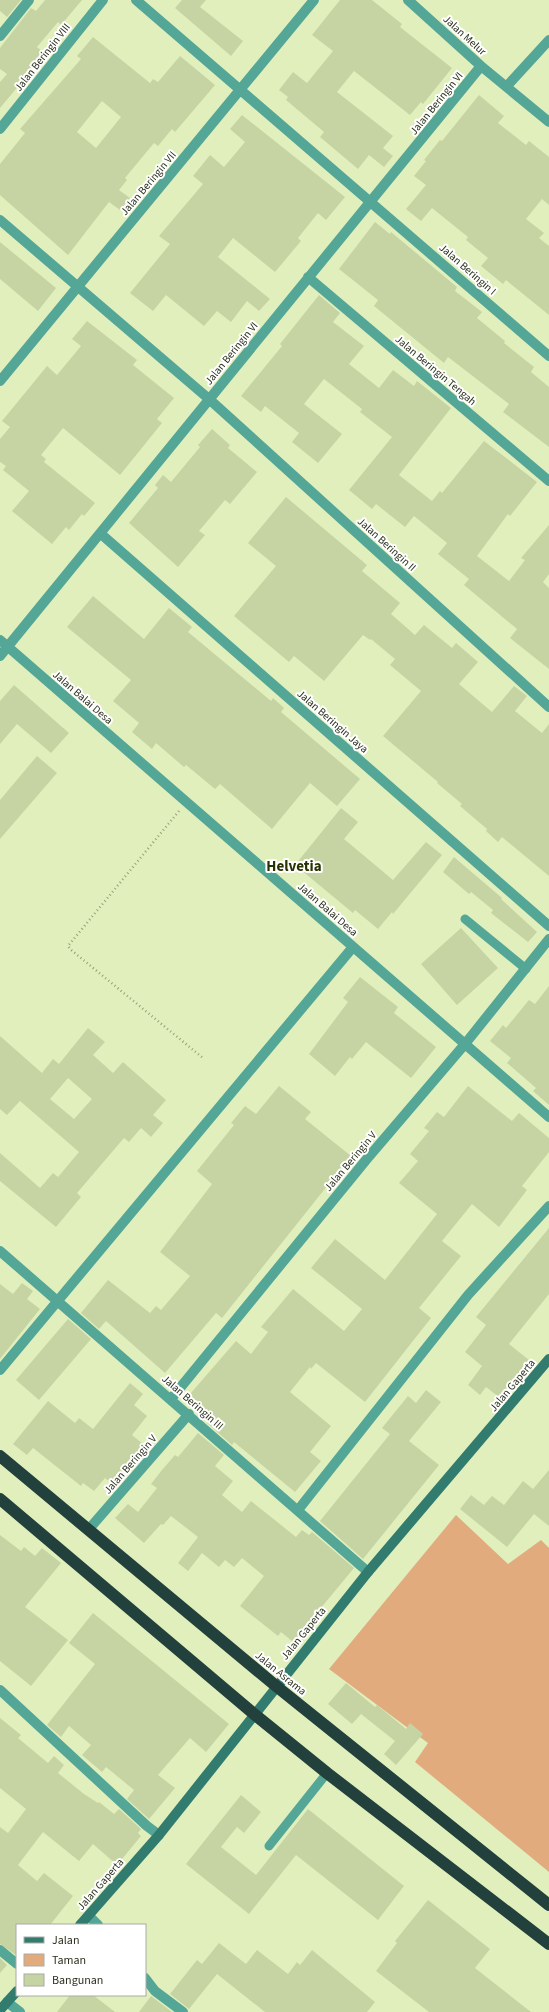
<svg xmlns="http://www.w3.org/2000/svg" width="549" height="2012" font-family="'Source Sans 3',sans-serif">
  <rect width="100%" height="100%" fill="#e1efbd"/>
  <path fill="#e2ab7e" d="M456,1515L508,1564L541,1540L549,1548V1872L415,1762L428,1743L329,1669Z"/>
  <path fill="#c6d4a3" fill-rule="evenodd" d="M0,0H21L7,17L0,11Z
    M45,0H82L61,25L58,22L37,47L43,52L27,72L33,76L24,87L20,84L0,108V82L7,74L0,69V48L31,8L36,11Z
    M182,0H206L200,7L243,41L231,56L175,8Z
    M340,0H372L402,24L400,27L452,68L423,104L421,102L410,115L354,71L337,92L393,136L383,148L393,156L384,167L369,155L358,169L320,137L324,132L286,100L288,97L279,90L293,72L307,83L333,51L312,35Z
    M93,37L150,83L153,79L158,82L180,56L215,85L175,132L172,129L158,146L154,143L125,178L127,180L119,190L130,198L120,210L109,202L68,255L0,195V164L25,133L20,129L81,59L77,56ZM102,101L121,117L96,148L77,132Z
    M479,95L504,116L498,123L526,145L529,141L549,157V205L542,199L526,219L544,233L539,238L549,246V315L506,280L503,284L481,266L488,258L466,240L468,237L432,208L421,221L406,209L426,185L414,176L426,161L424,160L440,140L442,141Z
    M242,115L345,197L326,220L318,213L298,238L301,241L275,272L233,238L218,257L270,299L259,311L247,301L231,322L217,311L204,326L166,295L153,311L130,293L170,244L159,236L203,184L193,176L210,155L224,167L245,142L230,129Z
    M375,222L390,234L391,232L457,287L455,291L482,312L477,318L505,341L504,343L534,367L531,372L549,387V447L503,412L509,404L448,357L444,363L374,306L378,300L339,269Z
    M0,242L56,288L38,311L0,279Z
    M319,295L340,313L333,322L364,346L349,364L379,388L393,370L414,386L417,381L451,408L399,475L432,501L440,491L442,493L484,441L537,482L510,516L508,514L477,556L509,581L525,560L521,558L549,525V574L543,582L549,588V669L510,638L517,629L464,585L469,579L438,554L447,543L414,516L405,527L376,504L372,509L349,490L392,437L360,412L362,409L324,379L304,404L342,434L318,463L292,442L299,433L265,406L261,412L241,396L282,346L280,344Z
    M87,321L137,360L133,365L174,398L157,419L162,423L120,475L63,428L41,455L46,459L44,462L95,503L84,516L82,514L69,530L66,527L52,544L12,511L29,491L3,470L6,466L0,462V439L10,427L2,421L47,366L57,375L81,346L72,339Z
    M212,429L230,445L228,448L257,472L230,504L225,500L199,531L205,535L178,567L129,523L158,488L155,485L163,475L171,482L200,447L198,445Z
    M286,497L367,565L362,571L400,603L391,614L415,635L424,625L452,648L456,643L478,662L459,684L492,712L514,686L527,696L515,711L542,733L549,724V876L502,837L498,842L486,831L487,829L460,806L462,804L437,783L438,782L383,736L421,691L390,665L395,659L371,639L370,640L363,635L324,681L294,656L289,662L234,616L276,566L248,543Z
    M93,596L144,639L169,608L192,627L188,632L271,701L273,698L284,708L281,712L360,779L337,806L310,783L272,829L220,784L215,789L186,765L184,767L156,743L152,749L132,732L139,723L113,701L131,680L67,627Z
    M14,685L69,733L51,753L17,724L0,744V701Z
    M37,756L57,773L0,839V800Z
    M341,808L358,822L344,839L393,880L426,842L442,855L393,914L392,912L378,929L355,910L353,913L295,865Z
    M454,857L502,898L501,899L537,932L528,942L491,913L493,910L471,892L469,894L443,872Z
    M461,928L498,968L457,1005L421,964Z
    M360,977L398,1007L394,1013L436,1047L411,1078L366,1042L352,1059L350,1057L335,1076L309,1054L348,1002L343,998Z
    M549,986V1105L533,1091L536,1088L507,1063L511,1058L490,1041L503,1025L506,1028L529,1000L535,1004Z
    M88,1028L105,1042L93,1055L113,1073L123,1062L166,1100L153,1115L163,1123L151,1137L141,1128L129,1142L124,1138L77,1193L81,1197L56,1227L0,1181V1153L40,1188L53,1173L58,1177L79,1152L20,1101L7,1115L0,1109V1036L42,1073L53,1059L59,1064ZM68,1078L92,1099L74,1119L50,1099Z
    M279,1086L311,1112L305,1119L351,1156L222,1318L216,1313L165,1373L106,1321L99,1329L81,1313L108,1280L150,1313L156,1306L161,1310L190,1276L160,1252L212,1184L197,1171L234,1125L231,1123L245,1106L256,1114Z
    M468,1086L512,1121L519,1113L549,1138V1152L522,1186L527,1190L499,1227L472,1204L442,1241L461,1256L419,1308L431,1318L365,1402L316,1363L311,1369L310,1367L290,1392L331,1426L310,1452L321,1461L295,1492L234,1442L232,1445L207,1423L208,1421L184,1401L236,1341L251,1354L268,1332L261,1327L293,1289L344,1331L362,1309L311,1268L335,1239L385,1280L437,1214L399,1183L418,1161L410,1154L429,1131L424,1128L437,1112L444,1117Z
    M549,1228V1294L509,1344L529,1360L499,1397L486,1387L480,1395L468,1385L482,1366L465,1352L486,1325L476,1317Z
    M22,1283L33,1291L27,1299L40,1309L0,1359V1284L13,1294Z
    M68,1319L91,1339L39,1400L16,1380Z
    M130,1383L143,1394L134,1405L147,1416L132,1435L148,1448L135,1465L133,1463L114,1486L105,1478L94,1491L83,1483L81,1486L33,1448L27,1455L13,1444L48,1401L75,1423L79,1418L93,1429Z
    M426,1390L441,1402L409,1441L439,1465L363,1559L320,1521L390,1434L382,1428L408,1396L416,1403Z
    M198,1433L224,1455L215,1466L233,1481L222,1495L242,1512L251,1501L296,1537L302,1530L309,1535L312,1532L354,1568L301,1632L306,1636L298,1646L281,1632L278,1636L240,1606L264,1576L242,1558L234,1567L225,1560L219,1567L202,1553L188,1571L178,1563L198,1537L171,1516L163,1525L161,1524L144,1543L115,1518L128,1504L138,1512L157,1488L151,1484L162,1470L175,1455L178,1457Z
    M549,1470V1526L534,1514L507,1547L460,1509L471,1495L484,1505L492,1496L504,1505L523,1481L533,1489Z
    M0,1535L21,1551L24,1547L35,1556L42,1548L61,1563L25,1607L68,1640L31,1686L0,1661Z
    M93,1613L229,1724L206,1752L190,1738L158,1775L175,1788L149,1819L127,1799L134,1790L106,1767L102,1772L82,1755L91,1745L69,1726L61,1737L47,1725L95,1664L69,1643Z
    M346,1683L375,1707L377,1705L406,1729L410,1723L423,1734L396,1765L384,1754L395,1741L361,1714L352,1724L328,1704Z
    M0,1718L21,1735L18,1738L48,1763L54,1756L64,1765L58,1773L84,1794L98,1803L99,1802L114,1814L119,1809L141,1829L138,1833L141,1836L117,1865L93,1844L79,1861L43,1832L18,1865L37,1881L44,1873L73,1896L50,1925H17L16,1955L0,1944V1827L8,1833L26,1809L0,1788Z
    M241,1795L261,1812L244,1833L237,1827L221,1847L256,1875L308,1809L404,1886L378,1920L296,1855L249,1914L186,1864Z
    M428,1900L490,1949L475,1968L531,2012H429L376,1971L397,1943L395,1941Z
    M219,1943L246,1964L257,1950L288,1974L297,1962L300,1965L312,1950L375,2002L367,2012H265L217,1974L189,2009L170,1994L197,1960L202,1964Z
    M0,1958L7,1965L0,1973Z
    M70,1995H93L115,2012H57Z
    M151,1996L172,2012H139Z"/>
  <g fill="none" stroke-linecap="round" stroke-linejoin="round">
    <path stroke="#95a07a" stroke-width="2.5" stroke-dasharray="1 3" stroke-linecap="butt" d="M179,811L68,946L70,949L203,1058"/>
    <path stroke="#54a697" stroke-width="9" d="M465,919L526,969
      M269,1846L327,1773"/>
    <path stroke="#54a697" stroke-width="10" d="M136,0L549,356
      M408,0L481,66L549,122
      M0,36L29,0
      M507,86L549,40
      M0,129L103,0
      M0,220L209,399L549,707
      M308,277L549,481
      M0,381L314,0
      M101,534L549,926
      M0,640L549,1117
      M0,656L481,66
      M0,1251L368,1572
      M0,1370L353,947
      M171,1399L366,1160L465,1044L549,939
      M298,1510L468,1295L549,1206
      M89,1529L189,1414
      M0,1690L147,1826L159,1835
      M89,1916L98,1925
      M0,1950L17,1964
      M145,1978L155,1991L183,2012
      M7,2002L20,2012"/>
    <path stroke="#327c6f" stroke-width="10" d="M80,1925L159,1835L368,1572L549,1359
      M0,2010L17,1991"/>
    <path stroke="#23413c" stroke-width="12" d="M0,1456L276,1686L549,1905
      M0,1499L254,1714L327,1773L549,1944"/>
  </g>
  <g text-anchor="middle" stroke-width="4" stroke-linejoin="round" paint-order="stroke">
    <g font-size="11" fill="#2b301d" stroke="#fff">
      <text transform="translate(465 35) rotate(42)" y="4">Jalan Melur</text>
      <text transform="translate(42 57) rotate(-52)" y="4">Jalan Beringin VIII</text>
      <text transform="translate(436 103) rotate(-51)" y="4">Jalan Beringin VI</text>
      <text transform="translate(148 183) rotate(-50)" y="4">Jalan Beringin VII</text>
      <text transform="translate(468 269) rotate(41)" y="4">Jalan Beringin I</text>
      <text transform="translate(231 353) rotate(-51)" y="4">Jalan Beringin VI</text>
      <text transform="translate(436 370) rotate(40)" y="4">Jalan Beringin Tengah</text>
      <text transform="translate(387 544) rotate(42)" y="4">Jalan Beringin II</text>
      <text transform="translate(83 697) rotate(41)" y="4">Jalan Balai Desa</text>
      <text transform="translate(333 721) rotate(41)" y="4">Jalan Beringin Jaya</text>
      <text transform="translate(328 909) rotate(41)" y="4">Jalan Balai Desa</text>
      <text transform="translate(350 1161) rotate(-50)" y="4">Jalan Beringin V</text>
      <text transform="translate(512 1385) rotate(-50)" y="4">Jalan Gaperta</text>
      <text transform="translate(193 1402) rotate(41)" y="4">Jalan Beringin III</text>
      <text transform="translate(130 1464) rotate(-49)" y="4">Jalan Beringin V</text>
      <text transform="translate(303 1633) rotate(-51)" y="4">Jalan Gaperta</text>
      <text transform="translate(281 1673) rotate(39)" y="4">Jalan Asrama</text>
      <text transform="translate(100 1884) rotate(-49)" y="4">Jalan Gaperta</text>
    </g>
    <g font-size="15" font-weight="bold" fill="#293203" stroke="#fff">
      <text x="294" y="871">Helvetia</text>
    </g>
  </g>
  <rect x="16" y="1924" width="130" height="72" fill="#ffffff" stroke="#aaaca5"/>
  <rect x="24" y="1937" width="20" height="6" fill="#327c6f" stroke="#aaaca5"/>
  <text x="52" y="1944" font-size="12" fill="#2b301d">Jalan</text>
  <rect x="24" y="1954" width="20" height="12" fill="#e2ab7e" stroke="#aaaca5"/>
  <text x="52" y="1964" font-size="12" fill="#2b301d">Taman</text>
  <rect x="24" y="1974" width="20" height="12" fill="#c6d4a3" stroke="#aaaca5"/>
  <text x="52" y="1984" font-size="12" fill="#2b301d">Bangunan</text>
</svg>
